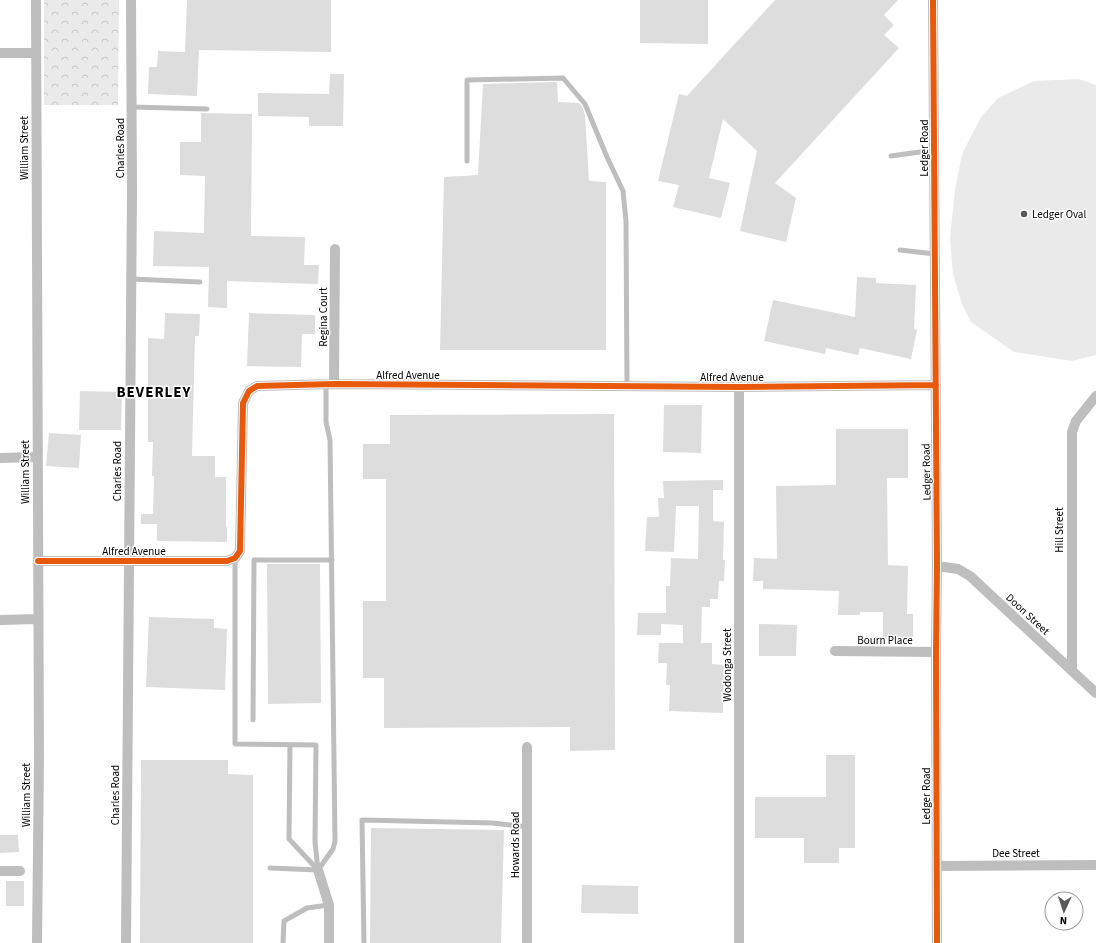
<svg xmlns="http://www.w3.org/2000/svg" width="1096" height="943" font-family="'Source Sans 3',sans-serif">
  <defs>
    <pattern id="forest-crowns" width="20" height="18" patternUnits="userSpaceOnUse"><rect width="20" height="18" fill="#eaeaea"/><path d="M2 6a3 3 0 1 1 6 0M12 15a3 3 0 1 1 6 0" fill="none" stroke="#c7c7c7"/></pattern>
  </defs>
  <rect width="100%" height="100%" fill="#fff"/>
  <path fill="url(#forest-crowns)" d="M44,0H119L118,105H44Z"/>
  <path fill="#eaeaea" d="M1079,79L1096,85V355L1072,361L1014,352L971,322L962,304L953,274L950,238L955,190L962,154L981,117L998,98L1034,81Z"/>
  <path fill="#ddd" d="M187,0H331V52L199,50L197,96L148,94L149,67H157L158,51L185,52Z
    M640,0H708V44L640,43Z
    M775,0H898L884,15L894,25L884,35L899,48L775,183L796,198L786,242L740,231L757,151L723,119L709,178L730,183L721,218L673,207L679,185L658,181L679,94L687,96Z
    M330,74H344L343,126H309V117L258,116V93L329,94Z
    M557,82L558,102L579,103L582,106L585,115L589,181L606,182V350H440L444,177L478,175L483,84Z
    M201,113L252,114L251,236L305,237L304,265H319L318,284L227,281V308L208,307L209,267L153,266L154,231L204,233L205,176L180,175V142H201Z
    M857,277L876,278V283L916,285L914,329L917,330L911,359L860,348L858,355L826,348L825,354L764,341L773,300L855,317Z
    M165,313L200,314L199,336H195L192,456H215V477H226V527H227V542L157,541V524H141V514H153L154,476H152L153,442H148V338L164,339Z
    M249,313L315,315V334H302L301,367L247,366Z
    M80,391L122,392L121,430H79Z
    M664,405H702L701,453L663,452Z
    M614,414L615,750L570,751V727L384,728V678H363V601H386V479H363V444H390V415Z
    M836,429H908V478H887L888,565L908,566L907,614H913V637H883V612H860V615H838L839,591L763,589V581H753L754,558L777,559L776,486L836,485Z
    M49,433L81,435L79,468L46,466Z
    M723,480V490H713V521L724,522L723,560H725L724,581H719L718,599H710V607H702L701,643H712V664L724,665L723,713L669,711L670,685H666L667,663H658L659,643H683V625L661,624V635H637L638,613H666V586H670L671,558L698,559L699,506H676L674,552L645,551L647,517H659L658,498H664L663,481Z
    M267,564H320L321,703L268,704Z
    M149,617L214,619V628L227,629L225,690L146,687Z
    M759,624L797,625L796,656H759Z
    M826,755H855V848H839V863H804V838H755V797H826Z
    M141,760H228V774L253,775V943H140Z
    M371,828L504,830L501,943H370Z
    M0,835H18L19,852L0,853Z
    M6,881H24V906H6Z
    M582,885L638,886V914L581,913Z"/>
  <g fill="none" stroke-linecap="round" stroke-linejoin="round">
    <path stroke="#bebebe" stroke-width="5" d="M132,107L207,109
      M891,156L934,150
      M467,161V80L563,78L585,104L607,157L623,191L626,221L627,386
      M900,250L935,254
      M131,279L200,282
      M235,558V744L316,745L315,842L318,870
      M253,720L254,560H332
      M290,745L289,839L318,870
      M270,868L318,870
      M318,870L333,849L335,841L330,440L326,422V385
      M283,943L284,921L307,908L329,905
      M364,943L362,820L492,823L527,827"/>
    <path stroke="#bebebe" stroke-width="10" d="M36,0L39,758L37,943
      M933,0L937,566L936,652L937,943
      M0,53H36
      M334,384L335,249
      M739,387V943
      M0,458L37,457
      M38,561H227L235,558L240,551L243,403L249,391L257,386L334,384L739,387L936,385
      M937,566L958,569L970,576L1096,693
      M0,620L38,619
      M835,651L936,652
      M1072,671V432L1076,421L1096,396
      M937,866L1096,865
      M318,870L329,905V943
      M0,871H20
      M126,943L132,192L131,0
      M527,943V747"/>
    <defs>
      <path id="cycleway" d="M933,0L937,566L936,652L937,943
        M38,561H227L235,558L240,551L243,403L249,391L257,386L334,384L739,387L936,385"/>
    </defs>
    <use href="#cycleway" stroke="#fff" stroke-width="8"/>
    <use href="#cycleway" stroke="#e8590c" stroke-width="6"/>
  </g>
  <circle fill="#595959" stroke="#fff" stroke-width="1.5" cx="1024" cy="214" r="4"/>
  <g text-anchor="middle" stroke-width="3" stroke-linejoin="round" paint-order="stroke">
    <g font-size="11" fill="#000" stroke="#fff">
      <text transform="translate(24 148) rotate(-90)" y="4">William Street</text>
      <text transform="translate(120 148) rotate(-90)" y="4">Charles Road</text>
      <text transform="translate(924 148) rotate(-90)" y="4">Ledger Road</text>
      <text transform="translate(323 317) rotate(-90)" y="4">Regina Court</text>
      <text x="408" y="379">Alfred Avenue</text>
      <text x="732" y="381">Alfred Avenue</text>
      <text transform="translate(117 471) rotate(-90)" y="4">Charles Road</text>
      <text transform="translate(25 472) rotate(-90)" y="4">William Street</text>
      <text transform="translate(926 472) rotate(-91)" y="4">Ledger Road</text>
      <text transform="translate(1059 530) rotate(-90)" y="4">Hill Street</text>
      <text x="134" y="555">Alfred Avenue</text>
      <text transform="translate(1028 614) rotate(43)" y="4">Doon Street</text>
      <text x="885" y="644">Bourn Place</text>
      <text transform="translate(727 665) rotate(-90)" y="4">Wodonga Street</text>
      <text transform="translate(26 795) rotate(-90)" y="4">William Street</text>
      <text transform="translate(115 795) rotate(-90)" y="4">Charles Road</text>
      <text transform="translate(926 796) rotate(-90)" y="4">Ledger Road</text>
      <text transform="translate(515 845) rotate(-90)" y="4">Howards Road</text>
      <text x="1016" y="857">Dee Street</text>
    </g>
    <g font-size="11" fill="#000" stroke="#fff" text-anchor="start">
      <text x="1032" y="218">Ledger Oval</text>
    </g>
    <g font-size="15" font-weight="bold" letter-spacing="1" fill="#000" stroke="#fff">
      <text x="154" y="397">BEVERLEY</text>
    </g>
  </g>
  <g transform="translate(1064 911) rotate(183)"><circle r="19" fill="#ffffff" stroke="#999999"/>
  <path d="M0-3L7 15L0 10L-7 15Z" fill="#595959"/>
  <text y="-6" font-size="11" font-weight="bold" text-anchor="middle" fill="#000000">N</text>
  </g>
</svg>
